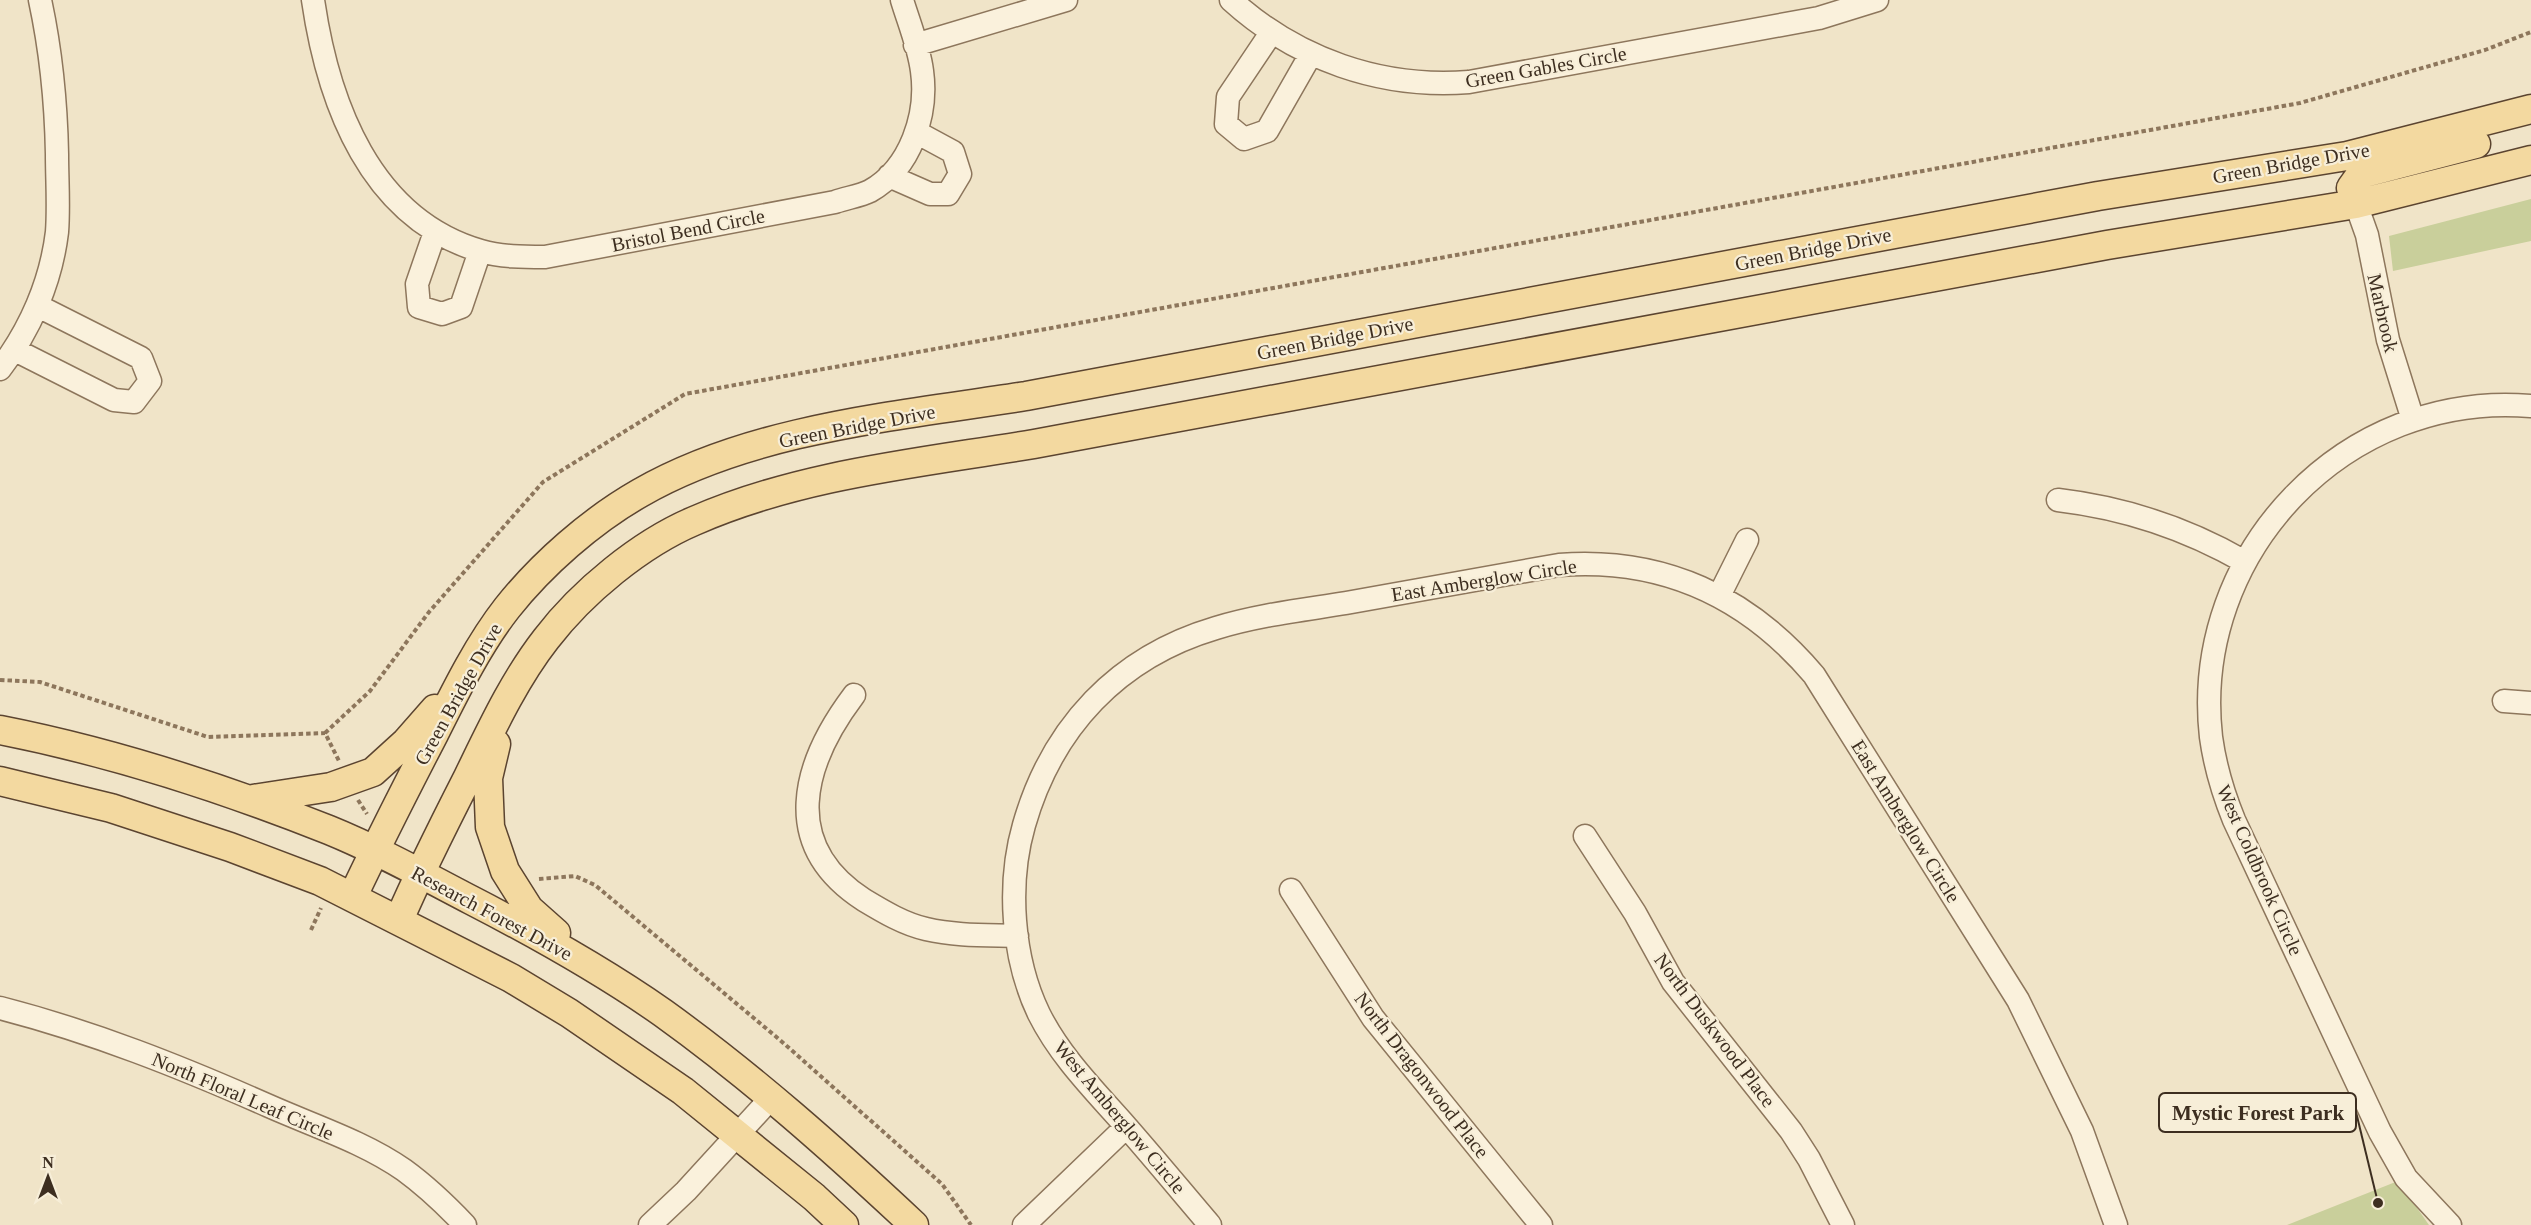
<svg xmlns="http://www.w3.org/2000/svg" width="2531" height="1225" font-family="'Times New Roman',serif">
  <rect width="100%" height="100%" fill="#f0e4c8"/>
  <path fill="#c9cf9b" d="M2531,199V241L2393,271L2389,236Z
    M2398,1181L2429,1225H2287Z"/>
  <g fill="none" stroke-linecap="round" stroke-linejoin="round">
    <defs>
      <path id="minor" d="M313,0C328,103 370,219 481,251C501,257 524,257 545,257L835,202C846,198 860,196 870,191C911,168 928,114 922,71C919,47 909,23 902,0
        M1231,0C1296,59 1381,89 1469,82L1819,18L1877,0
        M1271,33L1228,97L1226,124L1244,139L1267,131L1311,54
        M915,45L1066,0
        M889,176L930,194H948L960,174L953,152L916,132
        M2356,204L2367,235L2388,340L2413,420
        M435,232L417,284L419,307L442,314L461,307L480,251
        M15,350L114,400L134,402L150,381L141,358L38,306
        M0,369C30,330 51,282 57,232C59,206 57,180 57,154C56,102 51,51 40,0
        M2058,500C2126,508 2186,528 2245,562
        M1719,596L1747,540
        M854,695C802,764 779,845 864,900C884,912 904,924 926,929C956,936 987,935 1017,936
        M2504,701L2531,703
        M1585,836L1635,913L1673,982L1791,1131L1809,1159L1843,1225
        M1291,890L1373,1018L1541,1225
        M0,1008C93,1032 181,1067 269,1106C314,1126 364,1142 404,1170C426,1186 446,1205 465,1225
        M650,1225L686,1191L772,1097
        M1024,1225L1126,1127
        M1210,1225C1181,1191 1153,1157 1124,1124C1093,1089 1060,1056 1039,1014C1012,958 1007,884 1024,825C1052,727 1118,657 1216,628C1258,615 1303,610 1346,603C1417,590 1488,577 1559,565C1663,557 1748,597 1814,675L2018,1000L2082,1131L2116,1225
        M2450,1225L2406,1178L2380,1132L2234,820C2223,793 2215,766 2211,737C2190,552 2346,390 2531,406"/>
      <path id="major" d="M2356,204L2351,188L2361,174L2476,144
        M0,730C112,752 223,788 329,830C378,850 425,876 471,900C537,934 603,971 663,1013C752,1077 834,1150 914,1225
        M496,744L488,778L490,827L505,871L529,909L556,933
        M0,781L111,808L230,847L320,881L511,978L569,1013L683,1091L814,1197L844,1225
        M253,799L331,787L373,772L406,742L435,709
        M353,896C379,841 406,788 434,734C455,692 478,645 507,608C542,564 591,521 640,493C753,428 899,416 1026,396L2098,196L2347,156L2531,109
        M399,920C420,871 444,824 468,777C491,730 514,680 546,639C582,592 640,544 694,521C801,474 920,463 1034,444L2107,245L2356,204L2531,160"/>
    </defs>
    <use href="#minor" stroke="#8d765c" stroke-width="25"/>
    <use href="#major" stroke="#5b4430" stroke-width="31"/>
    <path stroke="#8d765c" stroke-width="4" stroke-dasharray="4.5 3" stroke-linecap="butt" d="M0,680L40,682L208,737L325,733L339,761
      M325,733L370,691L429,612L543,482L685,394L2300,103L2485,50L2531,32
      M358,800L367,814
      M539,879L575,876L595,885L780,1040L942,1184L971,1225
      M311,930L321,908"/>
    <use href="#minor" stroke="#faf1dc" stroke-width="22"/>
    <use href="#major" stroke="#f3d9a0" stroke-width="28"/>
  </g>
  <g text-anchor="middle" stroke-width="4.5" stroke-linejoin="round" paint-order="stroke">
    <g font-size="20" fill="#3d2e20" stroke="#f7eed8">
      <text transform="translate(1546 67) rotate(-10)" y="7">Green Gables Circle</text>
      <text transform="translate(2291 163) rotate(-10)" y="7">Green Bridge Drive</text>
      <text transform="translate(688 230) rotate(-11)" y="7">Bristol Bend Circle</text>
      <text transform="translate(1813 249) rotate(-11)" y="7">Green Bridge Drive</text>
      <text transform="translate(2383 313) rotate(77)" y="7">Marbrook</text>
      <text transform="translate(1335 338) rotate(-11)" y="7">Green Bridge Drive</text>
      <text transform="translate(857 426) rotate(-11)" y="7">Green Bridge Drive</text>
      <text transform="translate(1484 580) rotate(-9)" y="7">East Amberglow Circle</text>
      <text transform="translate(458 694) rotate(-61)" y="7">Green Bridge Drive</text>
      <text transform="translate(1906 821) rotate(58)" y="7">East Amberglow Circle</text>
      <text transform="translate(2260 870) rotate(66)" y="7">West Coldbrook Circle</text>
      <text transform="translate(492 913) rotate(28)" y="7">Research Forest Drive</text>
      <text transform="translate(1715 1030) rotate(53)" y="7">North Duskwood Place</text>
      <text transform="translate(1422 1075) rotate(52)" y="7">North Dragonwood Place</text>
      <text transform="translate(243 1096) rotate(23)" y="7">North Floral Leaf Circle</text>
      <text transform="translate(1120 1117) rotate(50)" y="7">West Amberglow Circle</text>
    </g>
  </g>
  <path fill="none" stroke="#3d2e20" stroke-width="2" d="M2378 1203L2356 1112"/>
  <circle fill="#3d2e20" stroke="#f7eed8" stroke-width="2" cx="2378" cy="1203" r="6"/>
  <rect fill="#f7eed8" stroke="#3d2e20" stroke-width="2" x="2159" y="1093" width="197" height="39" rx="6"/>
  <g font-size="21" text-anchor="middle" font-weight="bold" fill="#3d2e20">
    <text x="2258" y="1120">Mystic Forest Park</text>
  </g>
  <g transform="translate(48 1177)" stroke="#f7eed8" stroke-width="4.5" paint-order="stroke">
  <path d="M0-4.5L10 22L0 15L-10 22Z" fill="#3d2e20"/>
  <text y="-9" font-size="16" font-weight="bold" text-anchor="middle" fill="#3d2e20">N</text>
  </g>
</svg>
